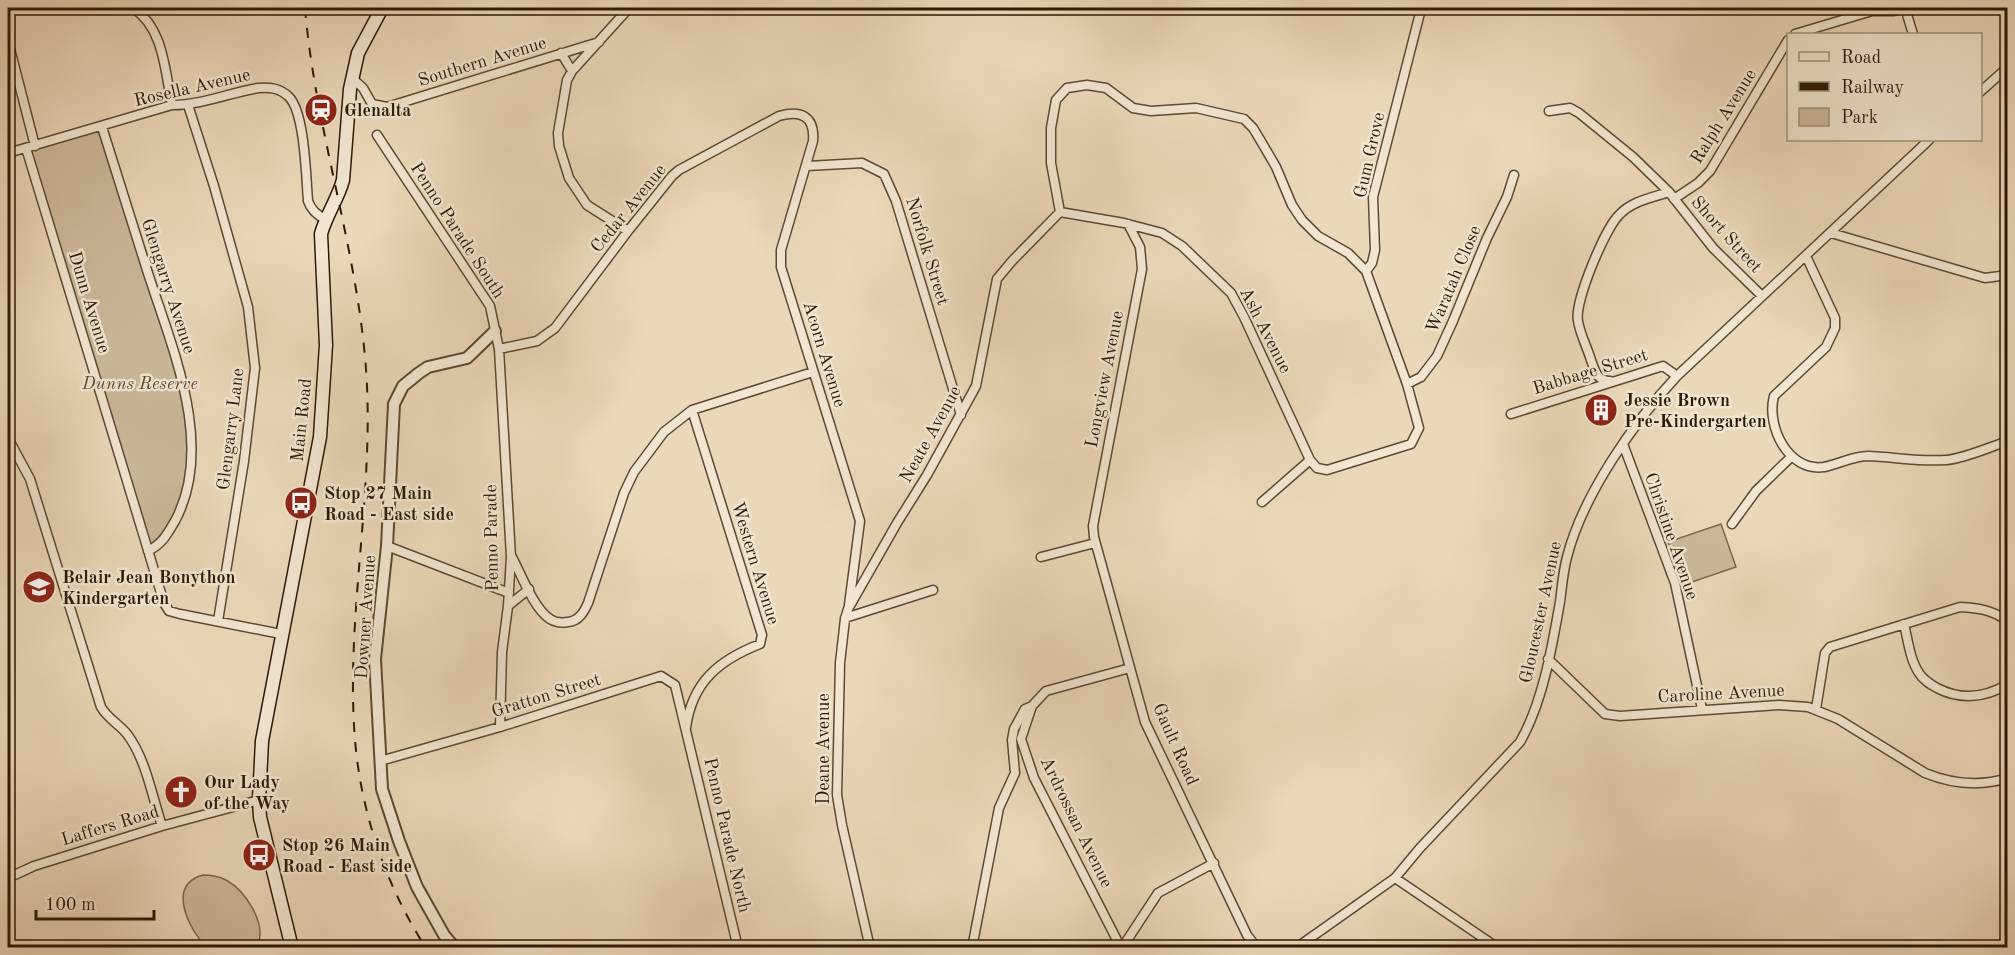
<svg xmlns="http://www.w3.org/2000/svg" width="2015" height="955" font-family="'Old Standard TT',serif">
  <rect width="100%" height="100%" fill="#ebd8ba"/>
  <filter id="stains"><feTurbulence type="fractalNoise" baseFrequency=".00333" numOctaves="4"/><feColorMatrix values="0 0 0 0 .2 0 0 0 0 .09 0 0 0 0 .02 0 0 0 .5 -.17"/></filter>
  <radialGradient id="worn" r=".72"><stop offset=".6" stop-color="#630" stop-opacity="0"/><stop offset="1" stop-color="#630" stop-opacity=".3"/></radialGradient>
  <path fill="#cbb89b" stroke="#7c6950" stroke-width="1.5" d="M102,127L185,392L189,485L166,537L148,551L26,148Z
    M1721,524L1736,567L1683,585L1668,542Z
    M203,875C210,875 218,876 226,880C246,891 268,925 257,947H206C189,929 166,885 203,875Z"/>
  <g fill="none" stroke-linecap="round" stroke-linejoin="round">
    <defs>
      <path id="minor" d="M133,8C164,28 165,72 172,105
        M1795,34L1872,11H1894L1905,8L1913,34
        M8,41L35,146
        M561,53L572,71L567,80L558,133L559,146L569,178L587,205L628,231
        M572,71L629,8
        M352,78L363,88L372,104L387,107L599,42
        M1980,92L2008,67
        M188,105L214,186L248,307L255,368L244,461L218,621
        M1549,111L1570,108L1579,113L1633,157L1669,192L1713,248L1762,296
        M102,127C117,174 132,222 147,270C171,346 216,445 175,521C167,535 162,544 148,551
        M377,135L490,306L499,349L511,557L508,606L502,652L500,727
        M26,148L164,603L169,611L180,614L281,634
        M8,153L172,105C202,105 229,93 258,88C270,87 280,88 289,97C305,113 306,178 308,201C311,210 317,215 325,219
        M807,166L862,163L884,174L896,201L961,415
        M1674,199L1698,183L1710,171L1788,40
        M1128,224L1140,247L1142,269L1093,526L1094,537L1145,722L1247,935L1257,948
        M1831,233L1985,278L2008,275
        M1806,256L1835,318V328L1826,347L1774,396C1766,426 1788,472 1824,467C1839,464 1853,456 1868,456C1894,457 1921,462 1946,460C1963,459 1990,447 2008,441
        M1366,271L1372,263L1375,250L1373,197L1420,13L1423,8
        M499,349L537,341L555,328L628,231L672,176L679,170L779,116C801,110 815,116 813,141L781,250V267L860,521L849,605
        M1610,381C1597,381 1595,371 1591,360C1587,347 1580,334 1578,321C1574,302 1605,229 1619,215C1632,201 1651,198 1669,192
        M1407,384L1421,377L1437,356L1453,321L1487,238L1507,197L1514,175
        M1511,414L1663,366L1677,376
        M8,438L30,479L101,707C108,719 119,724 127,734C146,759 152,796 162,826
        M1623,444L1675,583L1702,709
        M1262,502L1310,460
        M1732,524L1756,491L1792,456
        M387,546L509,593
        M512,557C521,574 534,609 550,619C556,623 562,623 568,622C579,621 584,612 588,603L624,493L634,472L664,432L692,410L813,372
        M1041,557L1095,543
        M508,606L529,589
        M845,618L933,590
        M1904,624C1908,640 1910,660 1919,673C1923,680 1930,684 1937,688C1960,700 1985,698 2008,684
        M1548,659L1605,714L1620,716L1779,705L1808,707L1838,719L1925,773C1952,784 1979,787 2008,778
        M1816,709L1825,653L1830,647L1960,607C1979,608 1992,610 2008,621
        M686,728C692,682 719,660 760,644L762,635L692,410
        M380,761L500,727L661,676L675,685L738,948
        M8,878L34,866L162,826L259,800
        M1395,878L1498,948
        M870,948L842,825L837,795L840,663L845,619L848,609L897,523L927,475L976,386L997,279L1012,261L1060,212L1051,163V128L1056,100L1067,88L1087,85L1106,88L1133,108L1151,111L1196,108L1244,119L1253,128L1262,143L1276,167L1292,205L1302,220L1318,236L1348,253L1366,271L1407,384L1419,428L1411,444L1327,470L1317,468L1310,460L1244,317L1231,293L1182,246L1162,233L1124,223L1060,212
        M972,948L999,808L1015,773L1012,740L1014,729L1025,709L1032,706
        M1121,948L1034,778L1021,739L1032,706L1046,691L1130,668
        M1122,948L1158,893L1214,863
        M1296,948L1395,878L1420,848L1520,742C1543,702 1552,647 1560,602C1562,587 1563,572 1567,557C1583,495 1633,423 1677,376L1929,140"/>
      <path id="tertiary" d="M455,948L444,935L417,887L399,841L382,789L375,659L387,546L394,404L403,386L419,373L428,367L467,358L495,331"/>
      <path id="secondary" d="M292,948L260,817L259,800L262,741L320,437L326,345L321,234C326,215 338,199 343,180L350,89L358,53L382,8"/>
    </defs>
    <use href="#minor" stroke="#5c4a33" stroke-width="11"/>
    <use href="#tertiary" stroke="#5c4a33" stroke-width="14"/>
    <use href="#secondary" stroke="#2c1a06" stroke-width="15"/>
    <use href="#minor" stroke="#f2e6d2" stroke-width="8"/>
    <use href="#tertiary" stroke="#f2e6d2" stroke-width="10"/>
    <use href="#secondary" stroke="#f2e6d2" stroke-width="12"/>
    <path stroke="#2c1a06" stroke-width="2" stroke-dasharray="10 10" stroke-linecap="butt" d="M305,8C315,129 357,247 366,369C375,493 345,616 355,740C361,813 386,886 426,948"/>
  </g>
  <defs>
    <symbol id="station-disc" viewBox="-11 -11 22 22"><circle r="9.5" fill="#8f2418" stroke="#f2e6d2"/><path d="M-3-6H3Q5-6 5-4V2Q5 4 3 4L4.5 6H3L1.5 4h-3L-3 6H-4.5L-3 4Q-5 4-5 2V-4Q-5-6-3-6ZM-3.5-4v3h7v-3ZM-3.5 1v1.5H-2V1ZM2 1v1.5H3.5V1Z" fill="#fff"/></symbol>
    <symbol id="building-disc" viewBox="-11 -11 22 22"><circle r="9.5" fill="#8f2418" stroke="#f2e6d2"/><path d="M-4-6H4V6H1V3H-1V6H-4ZM-2.5-4.3h1.7v1.8h-1.7ZM.8-4.3h1.7v1.8H.8ZM-2.5-1h1.7V.8h-1.7ZM.8-1h1.7V.8H.8Z" fill="#fff"/></symbol>
    <symbol id="bus-disc" viewBox="-11 -11 22 22"><circle r="9.5" fill="#8f2418" stroke="#f2e6d2"/><path d="M-5-6H5V4H4V6H2V4H-2V6H-4V4H-5ZM-3.5-4V0h7V-4ZM-3.5 1.2v1.5H-2V1.2ZM2 1.2v1.5H3.5V1.2Z" fill="#fff"/></symbol>
    <symbol id="school-disc" viewBox="-11 -11 22 22"><circle r="9.5" fill="#8f2418" stroke="#f2e6d2"/><path d="M0-5L7-2L0 1L-7-2ZM-4 1L0 2.5L4 1V4Q0 6-4 4Z" fill="#fff"/></symbol>
    <symbol id="church-disc" viewBox="-11 -11 22 22"><circle r="9.5" fill="#8f2418" stroke="#f2e6d2"/><path d="M-1.2-6h2.4v3.5h3.3v2.4h-3.3V6h-2.4V-.1h-3.3v-2.4h3.3Z" fill="#fff"/></symbol>
  </defs>
  <g fill-rule="evenodd">
    <use href="#station-disc" x="302" y="91" width="38" height="38"/>
    <use href="#building-disc" x="1582" y="391" width="38" height="38"/>
    <use href="#bus-disc" x="282" y="484" width="38" height="38"/>
    <use href="#school-disc" x="20" y="568" width="38" height="38"/>
    <use href="#church-disc" x="162" y="773" width="38" height="38"/>
    <use href="#bus-disc" x="240" y="836" width="38" height="38"/>
  </g>
  <g text-anchor="middle" stroke-width="5" stroke-linejoin="round" paint-order="stroke">
    <g font-size="18" fill="#2c1a06" stroke="#f2e6d2">
      <text transform="translate(482 61) rotate(-17)" y="6">Southern Avenue</text>
      <text transform="translate(192 87) rotate(-13)" y="6">Rosella Avenue</text>
      <text transform="translate(1723 116) rotate(-58)" y="6">Ralph Avenue</text>
      <text transform="translate(1369 155) rotate(-77)" y="6">Gum Grove</text>
      <text transform="translate(628 208) rotate(-51)" y="6">Cedar Avenue</text>
      <text transform="translate(458 230) rotate(57)" y="6">Penno Parade South</text>
      <text transform="translate(1727 234) rotate(48)" y="6">Short Street</text>
      <text transform="translate(928 251) rotate(73)" y="6">Norfolk Street</text>
      <text transform="translate(1453 279) rotate(-67)" y="6">Waratah Close</text>
      <text transform="translate(169 286) rotate(72)" y="6">Glengarry Avenue</text>
      <text transform="translate(90 302) rotate(73)" y="6">Dunn Avenue</text>
      <text transform="translate(1266 330) rotate(63)" y="6">Ash Avenue</text>
      <text transform="translate(825 354) rotate(73)" y="6">Acorn Avenue</text>
      <text transform="translate(1590 371) rotate(-17)" y="6">Babbage Street</text>
      <text transform="translate(1104 379) rotate(-79)" y="6">Longview Avenue</text>
      <text transform="translate(301 420) rotate(-84)" y="6">Main Road</text>
      <text transform="translate(230 429) rotate(-83)" y="6">Glengarry Lane</text>
      <text transform="translate(930 434) rotate(-61)" y="6">Neate Avenue</text>
      <text transform="translate(1672 536) rotate(71)" y="6">Christine Avenue</text>
      <text transform="translate(491 538) rotate(-91)" y="6">Penno Parade</text>
      <text transform="translate(756 563) rotate(73)" y="6">Western Avenue</text>
      <text transform="translate(1540 612) rotate(-78)" y="6">Gloucester Avenue</text>
      <text transform="translate(365 617) rotate(-86)" y="6">Downer Avenue</text>
      <text transform="translate(1721 693) rotate(-3)" y="6">Caroline Avenue</text>
      <text transform="translate(546 695) rotate(-17)" y="6">Gratton Street</text>
      <text transform="translate(1176 744) rotate(66)" y="6">Gault Road</text>
      <text transform="translate(823 749) rotate(-90)" y="6">Deane Avenue</text>
      <text transform="translate(1077 822) rotate(64)" y="6">Ardrossan Avenue</text>
      <text transform="translate(110 825) rotate(-17)" y="6">Laffers Road</text>
      <text transform="translate(728 835) rotate(77)" y="6">Penno Parade North</text>
    </g>
    <g font-size="18" font-weight="bold" fill="#2c1a06" stroke="#f2e6d2" text-anchor="start">
      <text x="344" y="116">Glenalta</text>
      <text x="1624" y="406">Jessie Brown<tspan x="1624" dy="21">Pre-Kindergarten</tspan></text>
      <text x="324" y="499">Stop 27 Main<tspan x="324" dy="21">Road - East side</tspan></text>
      <text x="62" y="583">Belair Jean Bonython<tspan x="62" dy="21">Kindergarten</tspan></text>
      <text x="204" y="788">Our Lady<tspan x="204" dy="21">of the Way</tspan></text>
      <text x="282" y="851">Stop 26 Main<tspan x="282" dy="21">Road - East side</tspan></text>
    </g>
    <g font-size="18" font-style="italic" fill="#5c4933" stroke="#f2e6d2">
      <text x="140" y="389">Dunns Reserve</text>
    </g>
  </g>
  <rect width="2015" height="955" fill="none" stroke="#ebd8ba" stroke-width="30"/>
  <rect x="9" y="9" width="1997" height="937" fill="none" stroke="#2c1a06" stroke-width="3"/>
  <rect x="15" y="15" width="1985" height="925" fill="none" stroke="#2c1a06" stroke-width="1.5"/>
  <rect x="1787" y="33" width="195" height="108" fill="#f2e6d2" stroke="#a39480" stroke-width="1.5"/>
  <rect x="1799" y="52" width="30" height="9" fill="#f2e6d2" stroke="#a39480" stroke-width="1.5"/>
  <text x="1841" y="63" font-size="18" fill="#2c1a06">Road</text>
  <rect x="1799" y="82" width="30" height="9" fill="#2c1a06" stroke="#a39480" stroke-width="1.5"/>
  <text x="1841" y="93" font-size="18" fill="#2c1a06">Railway</text>
  <rect x="1799" y="108" width="30" height="18" fill="#cbb89b" stroke="#a39480" stroke-width="1.5"/>
  <text x="1841" y="123" font-size="18" fill="#2c1a06">Park</text>
  <path d="M36 910v9h118v-9" fill="none" stroke="#2c1a06" stroke-width="3"/>
  <text x="45" y="910" font-size="18" fill="#2c1a06" stroke="#f2e6d2" stroke-width="4.5" paint-order="stroke">100 m</text>
  <rect width="100%" height="100%" filter="url(#stains)"/>
  <rect width="100%" height="100%" fill="url(#worn)"/>
</svg>
